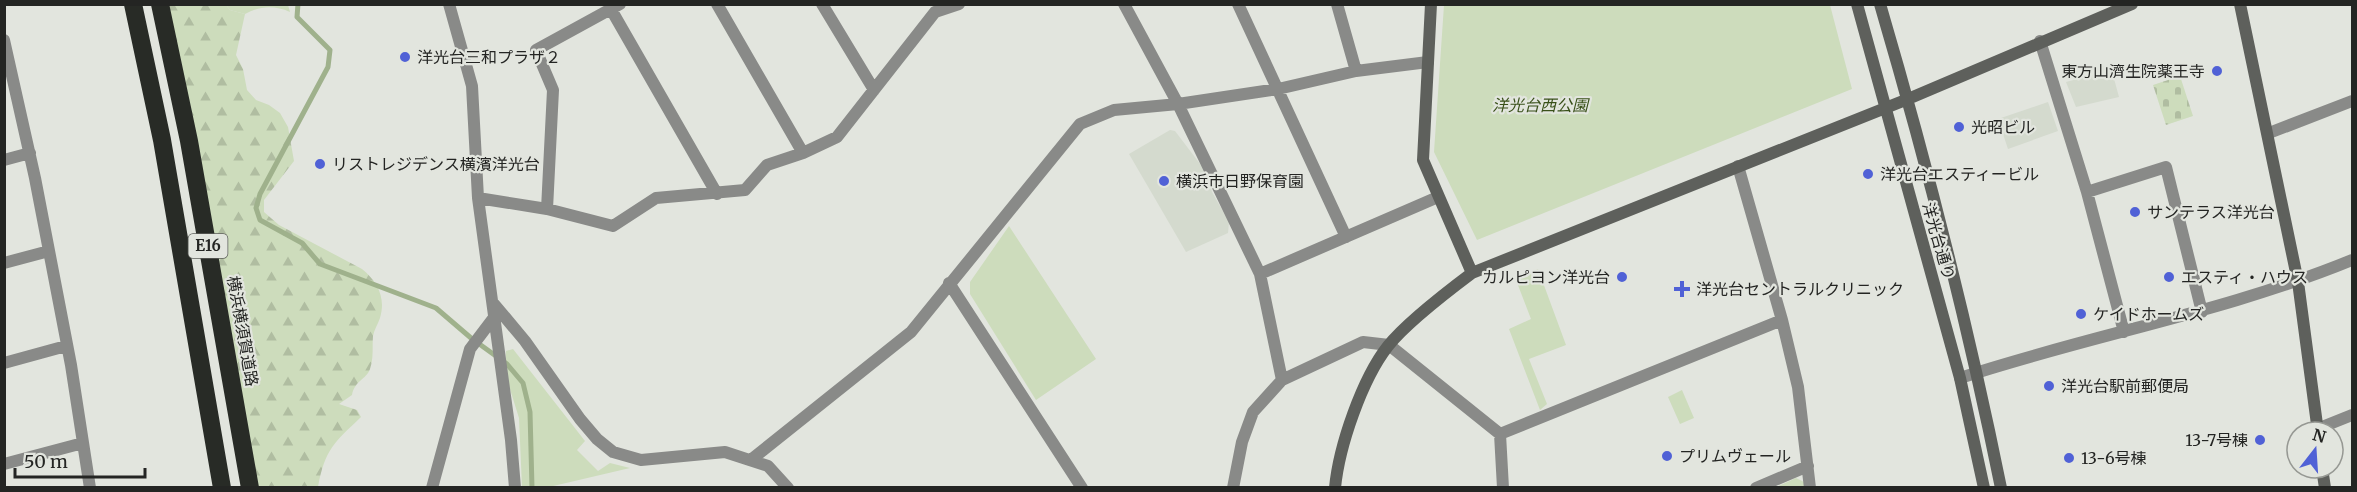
<svg xmlns="http://www.w3.org/2000/svg" width="2357" height="492" font-family="Merriweather,'Noto Sans JP',serif">
  <defs>
    <pattern id="forest-firs" width="22" height="20" patternUnits="userSpaceOnUse" patternTransform="scale(1.5)"><rect width="22" height="20" fill="#cddcbc"/><path d="M5 1l3.5 6h-7zM16 11l3.5 6h-7z" fill="#b0bda1"/></pattern>
    <pattern id="cemetery-stones" width="16" height="16" patternUnits="userSpaceOnUse" patternTransform="scale(1.5)"><rect width="16" height="16" fill="#cddcbc"/><path d="M2 7V4a2 2 0 0 1 4 0v3zM10 15v-3a2 2 0 0 1 4 0v3z" fill="#b0bda1"/></pattern>
  </defs>
  <rect width="100%" height="100%" fill="#e2e5de"/>
  <path fill="#d4dace" d="M2110,64L2119,97L2076,107L2066,82L2100,73L2099,68Z
    M2048,102L2058,131L2008,149L1998,119Z
    M1170,130L1175,131L1207,173L1212,192L1229,222L1228,233L1186,252L1129,154Z"/>
  <path fill="#cddcbc" d="M226,5H288L290,12C274,5 260,6 245,14L230,10Z
    M1444,5H1830L1852,89L1477,240L1434,152Z
    M1009,226L1096,359L1036,400L970,294V282Z
    M1538,269L1566,345L1529,359L1547,404L1540,410L1509,329L1531,319L1516,280Z
    M513,349L585,441L577,450L598,471L610,463L630,468L549,487H522L519,418L505,373L506,351Z
    M1682,390L1694,418L1680,424L1668,397Z
    M1796,478L1804,482L1805,488H1774Z"/>
  <path fill="url(#forest-firs)" d="M160,5H226L230,10L245,14L236,55L243,69L247,90L256,100L269,105L280,113L288,127L294,161L264,200V212L279,225L362,269C378,282 386,298 380,318C378,324 374,330 373,336C372,347 374,357 370,369C366,380 355,380 352,395L339,404L357,410L361,417C334,443 325,449 318,487H250Z"/>
  <path fill="url(#cemetery-stones)" d="M2180,76L2193,116L2166,125L2153,85Z"/>
  <g fill="none" stroke-linecap="round" stroke-linejoin="round">
    <path stroke="#9fb18c" stroke-width="5" d="M298,4L297,17L330,50L328,67L260,194L256,208L260,220L302,243L320,264L436,308L471,338L507,364L523,383L530,412L532,488"/>
    <path stroke="#898a88" stroke-width="12" d="M449,4L472,86L478,198L511,440L515,488
      M717,4L803,153
      M822,4L874,90
      M1124,4L1178,104L1260,274L1438,197
      M1238,4L1346,237
      M1337,4L1356,71
      M612,11L717,194
      M4,40L35,178L71,365L90,488
      M2040,41L2087,192L2124,332
      M2269,133L2352,101
      M4,160L30,153
      M1738,166L1782,320L1798,387L1810,488
      M2087,192L2166,167L2202,312
      M478,198L547,209L613,226L656,198L745,190L767,165L803,153L837,137L935,12L959,4
      M547,209L553,90L536,50L620,4
      M4,263L49,251
      M1260,274L1282,380
      M949,283L1082,488
      M494,304L525,341L580,419L597,439L613,452L641,460L725,452L768,466L788,488
      M4,363L66,346
      M1960,378C2090,335 2225,312 2352,260
      M2317,429L2352,415
      M1500,434L1503,488
      M752,459L911,332L1080,124L1114,110L1178,104L1278,89L1356,71L1428,62
      M4,464L83,443
      M432,488L470,349L495,316
      M1233,488L1242,442L1253,412L1282,380L1363,342L1389,345L1500,434L1782,320
      M1756,488L1808,466"/>
    <path stroke="#5e605c" stroke-width="12" d="M1431,4L1423,160L1472,273
      M1857,4L1960,378L1984,488
      M1880,4C1927,164 1968,325 2001,488
      M2240,4L2298,282L2318,432
      M2322,468L2325,488
      M1335,488C1339,446 1362,379 1388,346C1407,322 1448,291 1472,273L1908,99L2132,4"/>
    <path stroke="#282b26" stroke-width="18" d="M133,4L162,140L222,488
      M160,4L189,141L250,488"/>
  </g>
  <g fill="#5061d6" stroke="#e2e5de" stroke-width="2">
    <circle cx="405" cy="57" r="6"/>
    <circle cx="2217" cy="71" r="6"/>
    <circle cx="1959" cy="127" r="6"/>
    <circle cx="320" cy="164" r="6"/>
    <circle cx="1868" cy="174" r="6"/>
    <circle cx="1164" cy="181" r="6"/>
    <circle cx="2135" cy="212" r="6"/>
    <circle cx="1622" cy="277" r="6"/>
    <circle cx="2169" cy="277" r="6"/>
    <path d="M1679 280h6v6h6v6h-6v6h-6v-6h-6v-6h6z"/>
    <circle cx="2081" cy="314" r="6"/>
    <circle cx="2049" cy="386" r="6"/>
    <circle cx="2260" cy="440" r="6"/>
    <circle cx="1667" cy="456" r="6"/>
    <circle cx="2069" cy="458" r="6"/>
  </g>
  <g text-anchor="middle" stroke-width="4.5" stroke-linejoin="round" paint-order="stroke">
    <rect fill="#e2e5de" stroke="#5d5f5b" stroke-width="1.5" x="188.5" y="234" width="39" height="24" rx="4.5"/>
    <g font-size="15" font-weight="bold" fill="#242523">
      <text x="208" y="251">E16</text>
    </g>
    <g font-size="16" fill="#242523" stroke="#e2e5de" text-anchor="start">
      <text x="417" y="63">洋光台三和プラザ２</text>
      <text x="2205" y="77" text-anchor="end">東方山濟生院薬王寺</text>
      <text x="1971" y="133">光昭ビル</text>
      <text x="332" y="170">リストレジデンス横濱洋光台</text>
      <text x="1880" y="180">洋光台エスティービル</text>
      <text x="1176" y="187">横浜市日野保育園</text>
      <text x="2147" y="218">サンテラス洋光台</text>
      <text x="1610" y="283" text-anchor="end">カルピヨン洋光台</text>
      <text x="2181" y="283">エスティ・ハウス</text>
      <text x="1696" y="295">洋光台セントラルクリニック</text>
      <text x="2093" y="320">ケイドホームズ</text>
      <text x="2061" y="392">洋光台駅前郵便局</text>
      <text x="2248" y="446" text-anchor="end">13-7号棟</text>
      <text x="1679" y="462">プリムヴェール</text>
      <text x="2081" y="464">13-6号棟</text>
    </g>
    <g font-size="16" font-style="italic" fill="#395019" stroke="#e2e5de">
      <text x="1540" y="111">洋光台西公園</text>
    </g>
    <g font-size="16" fill="#242523" stroke="#e2e5de">
      <text transform="translate(1939 241) rotate(74)" y="6">洋光台通り</text>
      <text transform="translate(243 331) rotate(80)" y="6">横浜横須賀道路</text>
    </g>
  </g>
  <rect width="2357" height="492" fill="none" stroke="#242523" stroke-width="12"/>
  <g transform="translate(2315 450) rotate(17)"><circle r="28" fill="#e2e5de" stroke="#969893" stroke-width="1.5"/>
  <path d="M0-4.5L10 22L0 15L-10 22Z" fill="#5061d6"/>
  <text y="-9" font-size="16" font-weight="bold" text-anchor="middle" fill="#242523">N</text>
  </g>
  <path d="M15 468v9h130v-9" fill="none" stroke="#242523" stroke-width="3"/>
  <text x="24" y="468" font-size="18" fill="#242523" stroke="#e2e5de" stroke-width="4.5" paint-order="stroke">50 m</text>
</svg>
